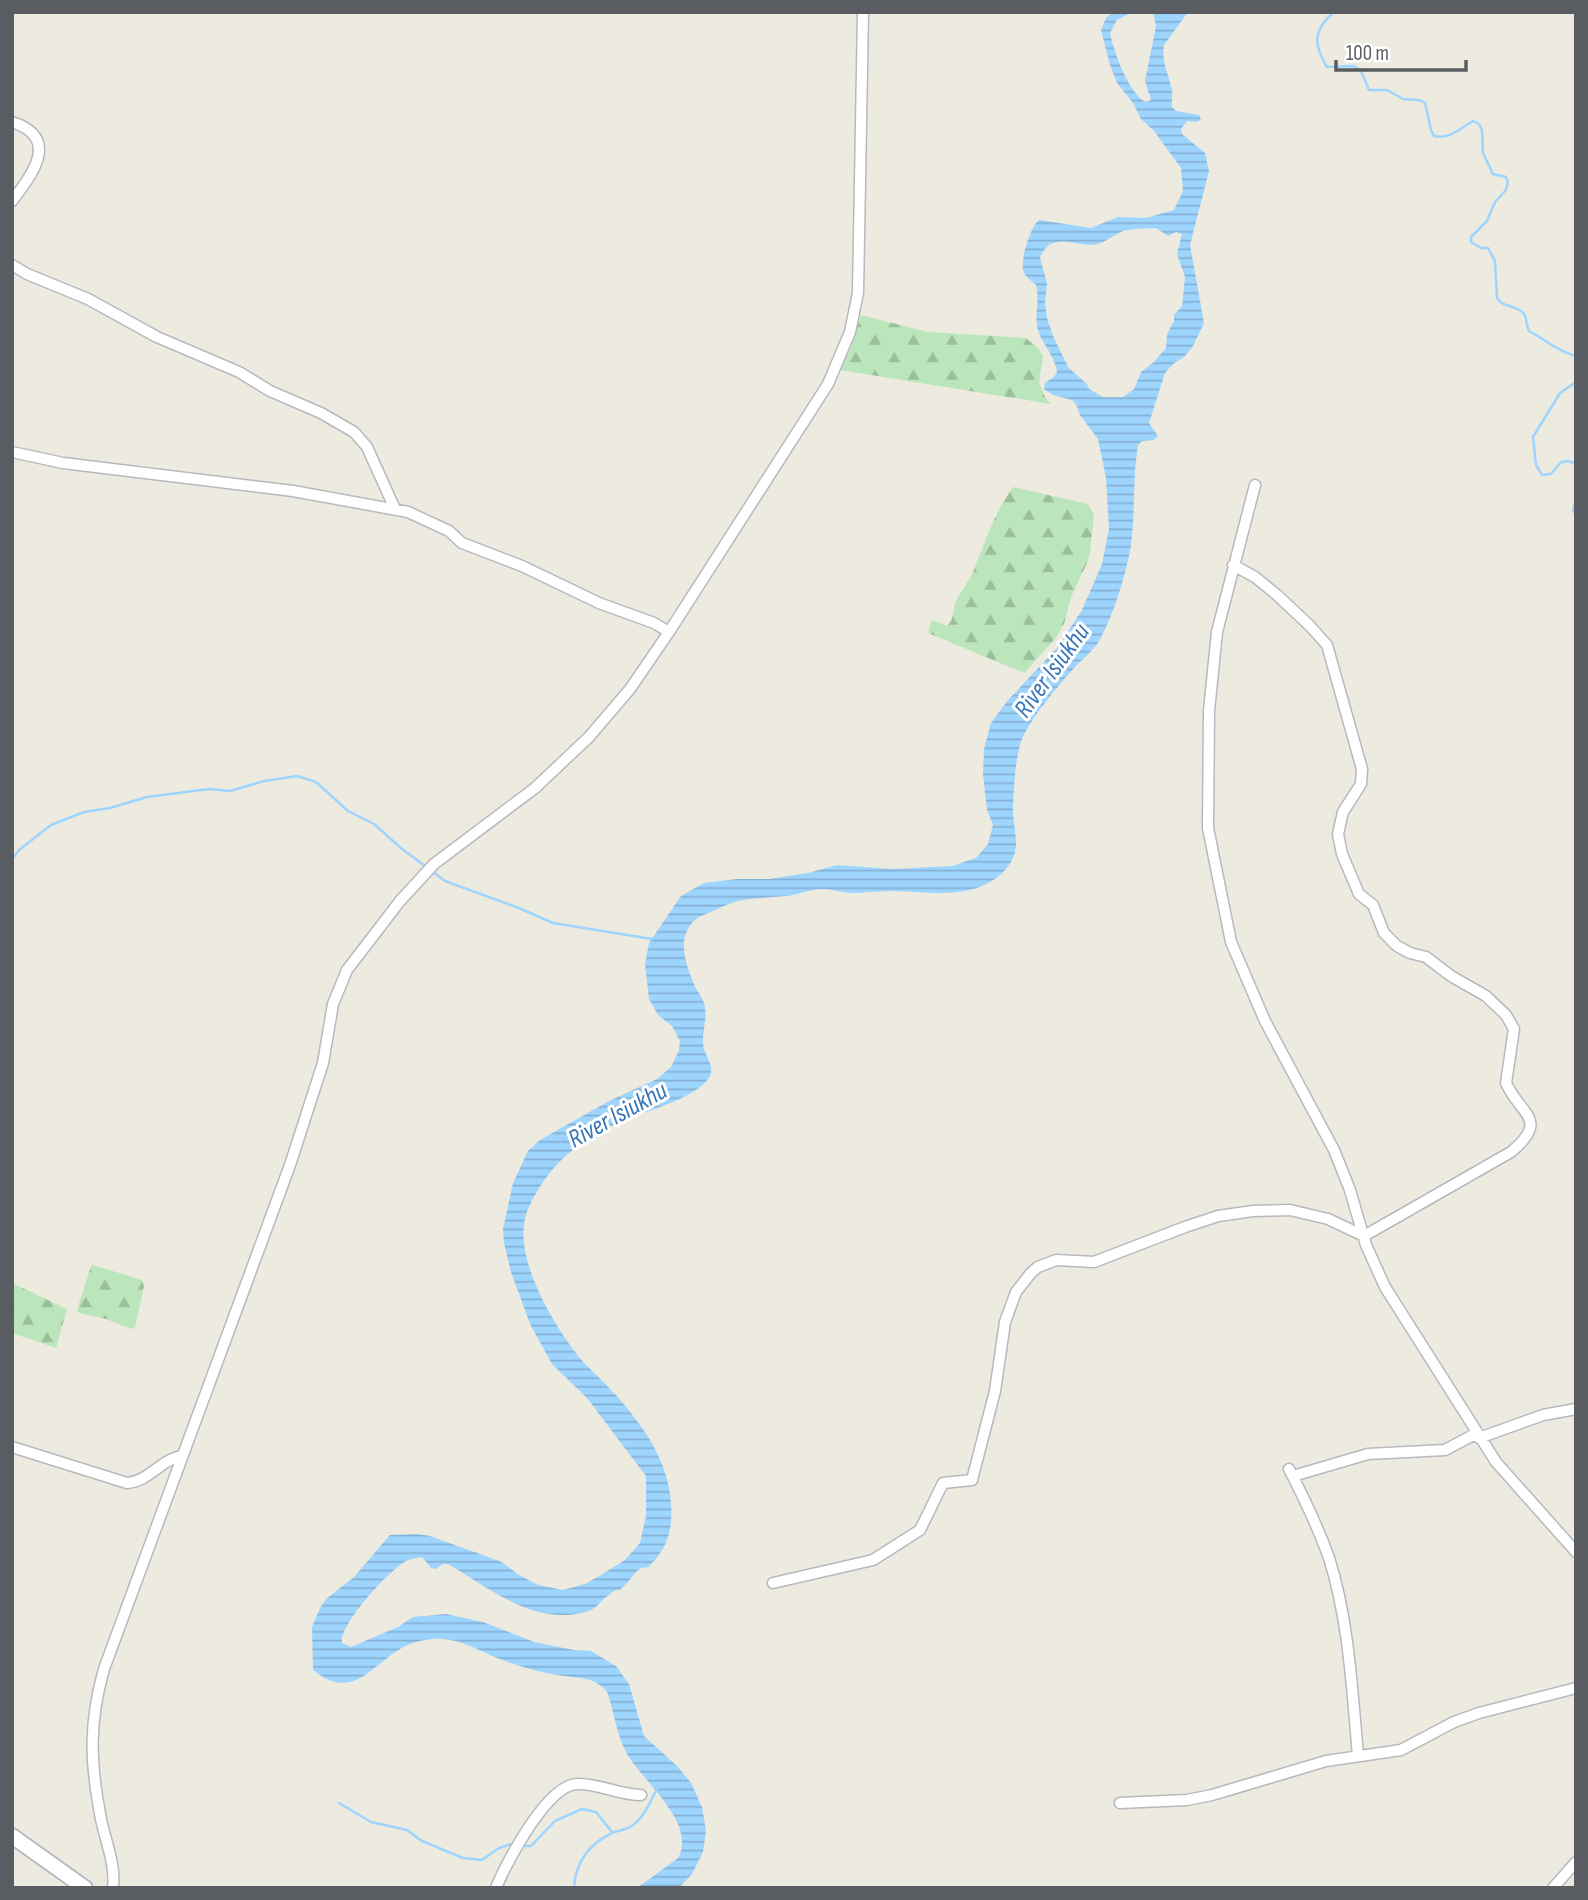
<svg xmlns="http://www.w3.org/2000/svg" width="1588" height="1900" font-family="'Sofia Sans Condensed',sans-serif">
  <defs>
    <pattern id="forest-firs" width="22" height="20" patternUnits="userSpaceOnUse" patternTransform="scale(1.75)"><rect width="22" height="20" fill="#bbe6bb"/><path d="M5 1l3.5 6h-7zM16 11l3.5 6h-7z" fill="#9bbe9b"/></pattern>
    <pattern id="water-rules" width="6" height="5" patternUnits="userSpaceOnUse" patternTransform="scale(1.75)"><rect width="6" height="5" fill="#9ed5ff"/><path d="M0 2.5h6" fill="none" stroke="#84b0d2"/></pattern>
  </defs>
  <rect width="100%" height="100%" fill="#edeae0"/>
  <path fill="url(#forest-firs)" d="M861,315L928,332L1026,338L1039,349L1043,356L1039,383L1046,399L1051,404L840,370L852,345Z
    M1013,487L1088,504L1094,515L1090,552L1088,561L1071,597L1064,624L1055,639L1024,673L928,633L932,620L947,626C955,619 952,610 956,601C962,589 971,579 975,567C987,537 994,514 1013,487Z
    M93,1265L142,1280L144,1286L135,1327L131,1329L106,1319L79,1313L77,1310L91,1266Z
    M12,1283L67,1309L56,1348L12,1333Z"/>
  <path fill="url(#water-rules)" fill-rule="evenodd" d="M1113,12H1133L1117,20L1110,33C1113,50 1130,96 1146,102L1151,100L1145,81L1156,26L1153,12H1188L1164,45C1161,62 1169,75 1172,90C1173,95 1171,102 1172,107L1176,111L1199,115L1201,120L1196,122L1187,121L1181,129L1182,134L1205,153L1209,171L1190,245L1204,323L1193,346L1184,357L1173,364L1165,373L1149,423L1158,436L1154,440L1142,441L1138,445C1133,476 1135,505 1132,536C1130,563 1113,618 1099,641C1093,651 1082,659 1074,668C1059,685 1028,721 1021,742C1015,761 1014,786 1013,806C1012,832 1026,851 1001,874C973,900 930,892 895,891C880,891 865,893 849,893C840,892 831,889 822,889C810,889 798,895 786,896C757,899 743,896 715,910C707,914 698,916 692,923C677,940 686,965 694,984C697,992 704,998 705,1008C707,1020 702,1032 703,1044C704,1056 717,1067 708,1079C697,1095 662,1106 644,1113C591,1132 552,1156 528,1209C510,1252 550,1318 575,1352C586,1367 601,1378 613,1392C642,1424 668,1459 671,1503C673,1525 669,1545 653,1562C642,1574 650,1562 637,1571C635,1573 628,1582 626,1584C613,1597 624,1584 610,1594C597,1603 598,1610 581,1613C532,1624 489,1588 448,1564H443L436,1569L431,1568L422,1557C417,1558 411,1559 406,1561C389,1570 338,1626 342,1643L351,1647L398,1627L413,1617L446,1614L483,1622L534,1642L574,1650L591,1651L616,1666L629,1684L644,1736L677,1766L691,1783L702,1807L706,1831L703,1852L692,1874L679,1888H637L678,1858C698,1822 639,1779 625,1750C616,1733 614,1710 607,1692C597,1678 580,1678 564,1676C540,1673 518,1666 497,1658C478,1650 462,1640 442,1639C431,1638 419,1641 410,1644C373,1659 357,1705 313,1670L312,1627L320,1608L326,1599L353,1578L390,1535L417,1534L430,1536L502,1562L517,1574L538,1585L563,1590L585,1584L601,1575L625,1560L640,1543L646,1516V1476L587,1398L552,1364L530,1324L511,1272L504,1243L503,1229L513,1183L528,1151L540,1140L609,1101L657,1079L671,1067L679,1050L680,1041L672,1026L658,1015L649,999L645,964L649,943L681,896L704,883L737,879H769L808,873L837,865L893,869L952,866L976,858L988,844L993,825L987,810L983,774L984,749L991,723L1008,700L1058,647L1082,610L1102,564L1109,529L1106,478L1098,439L1080,415L1076,404L1072,400L1053,395L1044,389L1045,383L1054,377L1057,372C1055,354 1039,342 1037,325C1035,312 1040,299 1036,285C1032,281 1027,278 1024,273C1019,263 1030,227 1039,220L1091,228L1118,217L1146,218L1174,210L1183,191L1181,168L1154,131L1141,119L1133,103L1117,83L1110,65L1101,30L1106,18ZM1156,228L1168,236L1176,232L1182,234L1177,254L1185,277L1182,306L1174,315V321L1167,334L1166,348L1154,362L1141,372L1134,389L1123,397H1103L1089,389L1087,384L1068,367L1053,336L1047,318L1045,302L1047,283L1040,258C1051,228 1078,249 1098,244C1107,241 1114,235 1123,231C1133,228 1145,229 1156,228Z"/>
  <g fill="none" stroke-linecap="round" stroke-linejoin="round">
    <path stroke="#9ed5ff" stroke-width="2.5" d="M1334,12C1313,30 1313,44 1327,67L1354,66L1361,71L1369,90H1387L1403,99L1419,100L1425,103L1431,130L1434,136C1449,140 1461,128 1473,121L1479,124L1482,130L1483,153L1493,174L1506,177L1508,182L1506,190L1495,202L1487,221L1471,237V242L1481,248H1488L1495,261L1497,298C1504,309 1517,304 1524,314C1527,318 1526,326 1529,331C1546,340 1557,351 1576,356
      M1576,382L1560,393L1533,437L1536,465L1542,475L1551,474L1561,462L1568,461L1576,464
      M1576,499L1573,510L1576,516
      M12,859L19,850L51,825L84,812L110,808L147,797L209,789L230,791L264,781L297,776L316,782L348,811L374,824L402,849L425,866
      M433,872L445,881L519,908L553,923L652,939
      M339,1803L371,1822L407,1830L422,1841L463,1858L482,1860L499,1848L514,1843
      M523,1846H531L555,1821L582,1809L596,1812L612,1832
      M574,1888C575,1863 589,1844 612,1833C619,1830 627,1830 633,1825C644,1817 650,1802 657,1789"/>
    <defs>
      <path id="street" d="M12,122C61,138 32,175 12,201
        M12,265L27,274L88,299L157,337L239,372L270,391L321,413L354,432L367,447L395,509
        M12,452L63,463L293,491L408,512L449,531L462,543L522,566L599,603L654,623L669,632
        M1255,485L1217,632L1209,711L1208,828L1231,942L1265,1021L1334,1150L1350,1190L1366,1245L1385,1287L1496,1462L1576,1552
        M1479,1438L1543,1415L1576,1409
        M12,1447L127,1483C150,1481 161,1459 182,1456
        M1289,1469C1304,1498 1318,1527 1329,1558C1349,1621 1352,1690 1358,1755
        M1293,1476L1368,1454L1445,1450L1477,1433
        M773,1583L873,1560L920,1530L943,1483L972,1480L995,1391L1005,1322L1016,1292L1031,1273L1038,1267L1056,1260L1094,1262L1185,1227L1218,1216L1253,1211L1290,1210L1328,1219L1364,1236L1511,1152C1550,1119 1521,1116 1506,1083L1514,1029L1506,1015L1486,996L1451,976L1426,957L1410,953L1397,946L1384,933L1373,905L1359,894L1342,854L1338,834L1343,812L1361,784L1362,769L1327,645L1309,625L1277,595L1255,577L1233,565
        M1120,1803L1187,1800L1212,1795L1326,1761L1401,1750L1454,1722L1479,1713L1576,1688
        M113,1888C116,1863 104,1838 100,1814C90,1760 89,1722 104,1669L290,1165L323,1063L333,1004L347,970L400,901L434,864L535,788L589,737L630,689L669,632L828,384L850,332L858,293L863,12
        M496,1888C506,1863 547,1785 577,1784C598,1783 619,1795 641,1795
        M1553,1888L1576,1862"/>
      <path id="secondary" d="M12,1836L85,1888"/>
    </defs>
    <use href="#street" stroke="#b6b9be" stroke-width="13"/>
    <use href="#secondary" stroke="#b6bac0" stroke-width="18"/>
    <use href="#street" stroke="#fff" stroke-width="10"/>
    <use href="#secondary" stroke="#fff" stroke-width="14"/>
  </g>
  <g text-anchor="middle" stroke-width="6" stroke-linejoin="round" paint-order="stroke">
    <g font-size="26" font-style="italic" fill="#3875b6" stroke="#fff">
      <text transform="translate(1051 670) rotate(-54)" y="9">River Isiukhu</text>
      <text transform="translate(617 1114) rotate(-29)" y="9">River Isiukhu</text>
    </g>
  </g>
  <rect width="1588" height="1900" fill="none" stroke="#595d62" stroke-width="28"/>
  <path d="M1336 60v10h130v-10" fill="none" stroke="#595d62" stroke-width="3.5"/>
  <text x="1346" y="60" font-size="21" fill="#595d62" stroke="#ffffff" stroke-width="5" paint-order="stroke">100 m</text>
</svg>
